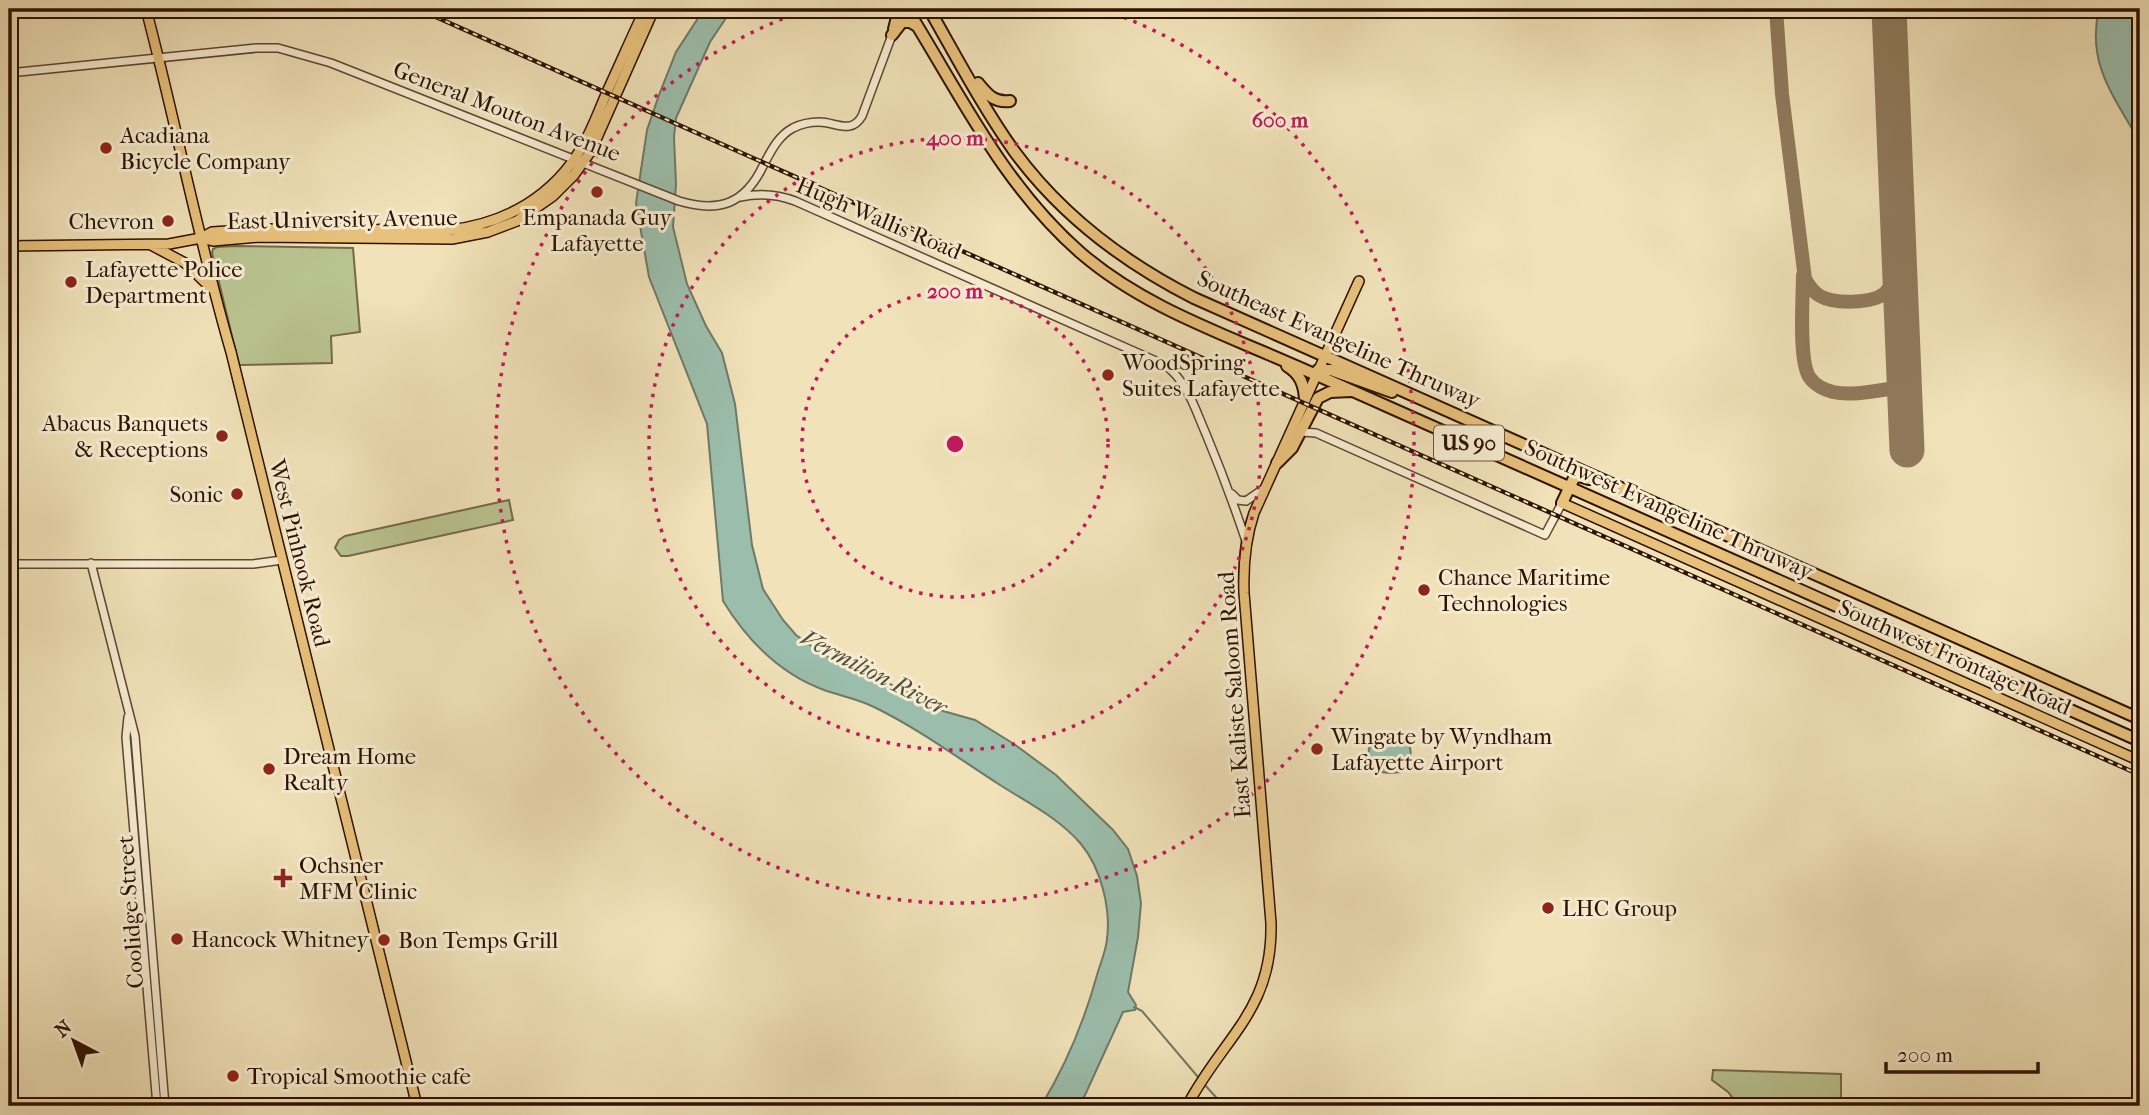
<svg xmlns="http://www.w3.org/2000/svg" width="2149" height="1115" font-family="'IM FELL French Canon',serif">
  <rect width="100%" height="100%" fill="#f1e2b9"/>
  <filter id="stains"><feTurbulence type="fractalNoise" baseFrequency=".00286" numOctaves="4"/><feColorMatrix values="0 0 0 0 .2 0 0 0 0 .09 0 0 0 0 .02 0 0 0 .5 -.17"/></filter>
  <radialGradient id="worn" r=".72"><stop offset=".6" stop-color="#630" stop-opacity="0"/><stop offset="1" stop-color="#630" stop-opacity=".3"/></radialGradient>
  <path fill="#b9c390" stroke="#746a48" stroke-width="2" d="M235,246L353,248L360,332L331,336L332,363L239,365L212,253L213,249L217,247Z
    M509,500L513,520L348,556H341L335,548L339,540L345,536Z
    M1713,1070L1841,1074V1106H1739L1728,1092L1712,1080Z"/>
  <path fill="#9bbeac" stroke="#6f7967" stroke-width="2" d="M704,9H732L710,42L676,118L674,137L676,184L673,227L687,284L706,326L722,353L735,404L752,545L763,589L783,620L796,635L824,655L901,689L943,711L975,720L1014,744L1056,775L1113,830L1128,849L1137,876L1141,903L1138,937L1128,992L1136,1005L1135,1010L1123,1012L1080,1106H1041C1066,1065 1084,1022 1097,975C1100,964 1106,951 1107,939C1111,909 1101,868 1081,844C1059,818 1028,803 1000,785C958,758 919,729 874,707C858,699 841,696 824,690C780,674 747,640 723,601L707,424L649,277L636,203L647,130L659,95L676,52Z
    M2099,9H2140V142C2114,97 2086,63 2099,9Z
    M1395,735C1415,740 1414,759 1402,772C1394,773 1386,774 1379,771C1365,765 1365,745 1378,738C1383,736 1389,736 1395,735Z"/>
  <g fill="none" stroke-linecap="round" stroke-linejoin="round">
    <path stroke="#6f7967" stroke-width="2" d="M1134,1007L1142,1011L1198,1077
      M1204,1084L1224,1106"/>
    <path stroke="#907a5c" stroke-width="14" d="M1776,9L1782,94L1805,279C1809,286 1813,292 1820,296C1834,304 1872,304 1885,293C1892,286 1895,277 1899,269
      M1803,275C1803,297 1798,363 1810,378C1815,385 1825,390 1833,392C1853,397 1883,389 1904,387"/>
    <path stroke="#907a5c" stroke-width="35" d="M1889,9L1907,450"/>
    <defs>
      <path id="minor" d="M9,73L257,48H278L331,63L679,201C719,213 745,204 763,166C771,151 778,136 793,128C801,124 810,122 819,122C836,122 851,135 862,116L892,35
        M740,197C759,193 777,194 795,201L1165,365C1187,381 1195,409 1206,434C1221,470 1234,505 1246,541
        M1301,432L1316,433L1545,535L1562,503
        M1232,494L1238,500L1246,501L1265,488
        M91,563L135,736L165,1106
        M9,564H253L282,560
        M128,717L126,737L157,1106"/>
      <path id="major" d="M146,9C176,123 198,239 231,352L417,1106
        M201,238L213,241L259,237L452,239L488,232L517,221L553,196L574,175L591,151L654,9
        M151,245L185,263L211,288
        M9,246L169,244L201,238L212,232L259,229L449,230C505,224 555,196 583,145C593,128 599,110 607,92C620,64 632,36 645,9
        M1562,503L2140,761
        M1187,1106C1223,1037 1273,1011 1271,923L1244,593C1243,564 1245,540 1254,513L1359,281"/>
      <path id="highway" d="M907,9C960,94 1004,187 1082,254C1131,296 1190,321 1249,346C1297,366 1344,387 1391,408C1640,521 1891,629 2140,741
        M929,9C956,56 982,106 1014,151C1061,215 1123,262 1194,298L2140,719
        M894,29L899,9
        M892,35L902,22H910L917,26
        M978,83C987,94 994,103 1010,101
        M1287,366C1300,374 1304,384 1305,399
        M1318,370H1331L1392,392
        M1277,463L1292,448L1318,398L1330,392L1351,391
        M1562,503L1574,478L1579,476L1589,479"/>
    </defs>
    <use href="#minor" stroke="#5f452e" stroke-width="10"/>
    <use href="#major" stroke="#2e1100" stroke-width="12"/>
    <use href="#highway" stroke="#2e1100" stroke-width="14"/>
    <use href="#minor" stroke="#f6ecd2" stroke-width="7"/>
    <use href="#major" stroke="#e8c17c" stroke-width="9"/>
    <use href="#highway" stroke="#e8c17c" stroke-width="10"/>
    <defs>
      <path id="rail" d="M418,9L2140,775"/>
    </defs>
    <use href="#rail" stroke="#2e1100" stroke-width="4.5"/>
    <use href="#rail" stroke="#f6ecd2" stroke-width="2" stroke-dasharray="5" stroke-linecap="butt"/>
  </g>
  <g fill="none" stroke="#c2185b" stroke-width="3.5" stroke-dasharray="3.5 7">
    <circle cx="955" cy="444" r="153"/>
    <circle cx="955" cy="444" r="306"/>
    <path d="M1104 10A459 459 0 1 1 806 10"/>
  </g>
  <g fill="#8f2418" stroke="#f6ecd2" stroke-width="2.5">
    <circle cx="106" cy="148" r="7"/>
    <circle cx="597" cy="192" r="7"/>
    <circle cx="168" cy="221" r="7"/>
    <circle cx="71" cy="282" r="7"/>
    <circle cx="1108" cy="375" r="7"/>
    <circle cx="222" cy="436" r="7"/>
    <circle cx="237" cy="494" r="7"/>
    <circle cx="1424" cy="590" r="7"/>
    <circle cx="1317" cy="749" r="7"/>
    <circle cx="269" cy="769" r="7"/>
    <path d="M279.5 867.5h7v7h7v7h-7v7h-7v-7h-7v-7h7z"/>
    <circle cx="1548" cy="908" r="7"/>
    <circle cx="177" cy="939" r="7"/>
    <circle cx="384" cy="940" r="7"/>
    <circle cx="233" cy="1076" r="7"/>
  </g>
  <g text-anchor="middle" stroke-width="6" stroke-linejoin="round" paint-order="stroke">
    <rect fill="#f6ecd2" stroke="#6a533f" stroke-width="2" x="1434" y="425.5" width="70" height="35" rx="5"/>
    <g font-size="21" font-weight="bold" fill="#2e1100">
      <text x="1469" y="450">US 90</text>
    </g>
    <g font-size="23" fill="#2e1100" stroke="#f6ecd2">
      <text transform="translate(507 111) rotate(21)" y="8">General Mouton Avenue</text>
      <text transform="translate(879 218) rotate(23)" y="8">Hugh Wallis Road</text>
      <text transform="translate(342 219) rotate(-1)" y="8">East University Avenue</text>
      <text transform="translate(1339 339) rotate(24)" y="8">Southeast Evangeline Thruway</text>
      <text transform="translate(1669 509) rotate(24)" y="8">Southwest Evangeline Thruway</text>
      <text transform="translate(300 553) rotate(76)" y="8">West Pinhook Road</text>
      <text transform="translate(1955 657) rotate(24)" y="8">Southwest Frontage Road</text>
      <text transform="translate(1234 695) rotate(-94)" y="8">East Kaliste Saloom Road</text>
      <text transform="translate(130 912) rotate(-94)" y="8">Coolidge Street</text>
    </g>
    <g font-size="23" fill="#2e1100" stroke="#f6ecd2" text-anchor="start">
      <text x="120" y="143">Acadiana<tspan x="120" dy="26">Bicycle Company</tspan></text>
      <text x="597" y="225" text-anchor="middle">Empanada Guy<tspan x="597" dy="26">Lafayette</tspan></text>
      <text x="154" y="229" text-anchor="end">Chevron</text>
      <text x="85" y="277">Lafayette Police<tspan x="85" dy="26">Department</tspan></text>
      <text x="1122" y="370">WoodSpring<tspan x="1122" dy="26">Suites Lafayette</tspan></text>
      <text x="208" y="431" text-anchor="end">Abacus Banquets<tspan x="208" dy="26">&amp; Receptions</tspan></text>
      <text x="223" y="502" text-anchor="end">Sonic</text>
      <text x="1438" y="585">Chance Maritime<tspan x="1438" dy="26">Technologies</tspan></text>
      <text x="1331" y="744">Wingate by Wyndham<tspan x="1331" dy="26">Lafayette Airport</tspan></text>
      <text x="283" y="764">Dream Home<tspan x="283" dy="26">Realty</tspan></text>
      <text x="299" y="873">Ochsner<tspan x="299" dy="26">MFM Clinic</tspan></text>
      <text x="1562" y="916">LHC Group</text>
      <text x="191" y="947">Hancock Whitney</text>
      <text x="398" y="948">Bon Temps Grill</text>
      <text x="247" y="1084">Tropical Smoothie cafe</text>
    </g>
    <g font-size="24" font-style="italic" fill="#544e3c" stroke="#f6ecd2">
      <text transform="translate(874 672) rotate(27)" y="8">Vermilion River</text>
    </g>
  </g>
  <circle cx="955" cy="444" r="10" fill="#c2185b" stroke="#f6ecd2" stroke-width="3.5"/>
  <g font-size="21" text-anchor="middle" font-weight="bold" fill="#c2185b" stroke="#f6ecd2" stroke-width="6" stroke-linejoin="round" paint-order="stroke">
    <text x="1280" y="127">600 m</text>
    <text x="955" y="145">400 m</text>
    <text x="955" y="298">200 m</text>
  </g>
  <rect width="2149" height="1115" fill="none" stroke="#f1e2b9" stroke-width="35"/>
  <rect x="10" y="10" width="2128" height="1094" fill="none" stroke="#2e1100" stroke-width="3.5"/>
  <rect x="18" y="18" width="2114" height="1080" fill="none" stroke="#2e1100" stroke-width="2"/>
  <g transform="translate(74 1041) rotate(319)" stroke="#f6ecd2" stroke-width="5" paint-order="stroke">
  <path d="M0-5L12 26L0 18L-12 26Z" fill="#2e1100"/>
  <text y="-10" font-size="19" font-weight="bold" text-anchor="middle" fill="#2e1100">N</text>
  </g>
  <path d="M1886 1062v10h152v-10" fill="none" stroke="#2e1100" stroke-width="3.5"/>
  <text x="1897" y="1062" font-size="21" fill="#2e1100" stroke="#f6ecd2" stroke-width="5" paint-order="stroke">200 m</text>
  <rect width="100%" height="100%" filter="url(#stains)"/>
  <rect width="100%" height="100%" fill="url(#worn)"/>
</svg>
